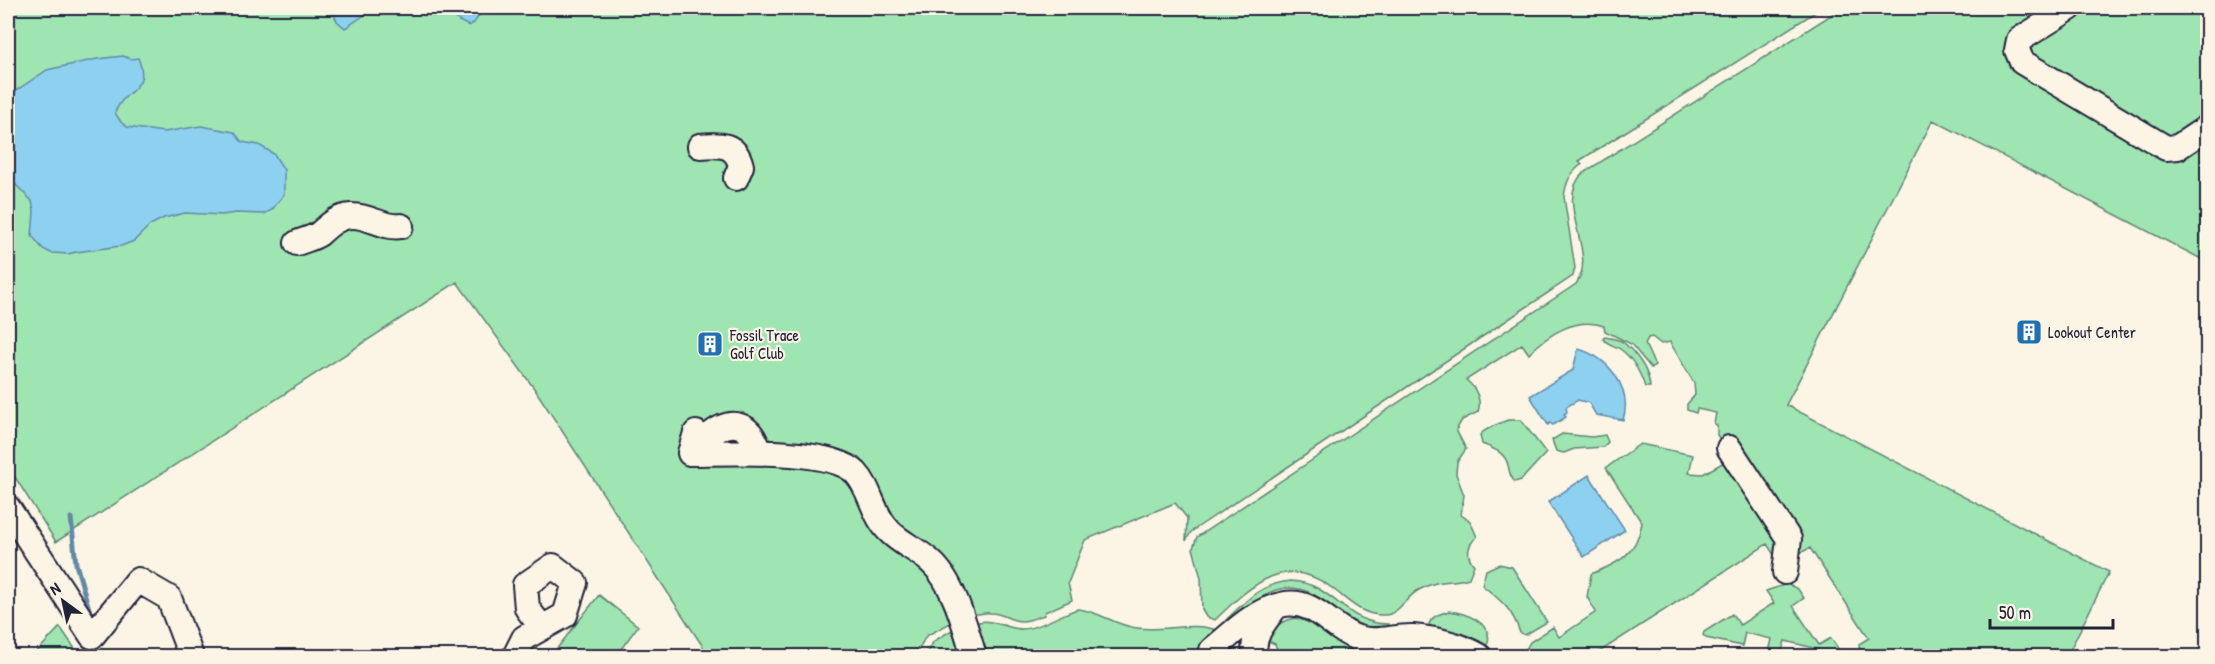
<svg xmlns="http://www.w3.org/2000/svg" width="2215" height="664" font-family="'Patrick Hand',sans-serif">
  <rect width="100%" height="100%" fill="#fcf5e5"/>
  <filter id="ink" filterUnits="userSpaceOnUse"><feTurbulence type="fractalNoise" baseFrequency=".0167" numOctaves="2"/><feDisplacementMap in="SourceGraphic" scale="12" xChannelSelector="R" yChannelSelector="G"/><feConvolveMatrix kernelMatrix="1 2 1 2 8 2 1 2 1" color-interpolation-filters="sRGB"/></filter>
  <g filter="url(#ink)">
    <path fill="#9ee5b2" stroke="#608476" stroke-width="1.5" d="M8,8H1822L1579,161L1582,164C1570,173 1566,182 1564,197L1575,268L1573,276L1198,527L1191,532L1186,541L1187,518L1175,503L1085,540L1068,583L1072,600L1045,612L1044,615C1035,618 1025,623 1015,620C1007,618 1000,613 991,613C983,612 975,616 967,614L926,636L915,656H709L536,391L457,282L56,542L8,466Z
      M1842,8H2207V262L1933,120L1786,405L2109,572L2067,656H1879L1876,651L1866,656L1859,647V644L1869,638L1810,548L1800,553L1717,435V425L1714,424L1716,413L1697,409L1696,413L1687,410V404L1695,395L1694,383L1670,342L1661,344L1652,337L1648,338L1645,344L1655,366L1651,368L1631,344L1605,331L1604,326C1576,316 1547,335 1529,354L1522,344L1466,380C1476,387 1482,401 1478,412L1462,420L1456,430L1466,449L1457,462L1456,474L1464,495L1461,515L1470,521L1477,537C1468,544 1465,555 1474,565L1469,578C1450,584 1438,578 1417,591C1407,597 1397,615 1385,615C1364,616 1352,604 1337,592C1287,550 1252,584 1215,620L1206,617L1202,609L1201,578L1193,548L1197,537L1576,284C1599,253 1553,203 1583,173Z
      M1604,337C1610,338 1618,339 1623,342C1636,353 1649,370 1650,387H1645C1640,372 1633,358 1620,349C1614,345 1608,345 1603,339Z
      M1508,420H1521L1546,453L1521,480L1515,482C1509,476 1510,472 1508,465C1505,452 1492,448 1482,444L1480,435C1484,429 1500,423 1508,420Z
      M1562,434L1592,437L1605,435L1608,442L1603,447L1574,449L1564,453L1556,451L1552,440Z
      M1640,444L1693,455L1689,473L1703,474L1726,461L1781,534L1778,561L1767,544L1593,656H1528L1525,651L1530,642L1553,627L1559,637L1596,612L1587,597L1591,574C1619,563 1636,555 1642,523L1606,468Z
      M1499,564L1512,567L1547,622L1525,635L1520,633C1512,608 1501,601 1482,585L1486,570Z
      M1291,581C1334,583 1343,624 1388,624L1389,630C1342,637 1323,576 1276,590C1256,596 1245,616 1229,626L1226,620C1248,599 1260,584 1291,581Z
      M1787,584L1798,589L1804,598L1793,606L1819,645L1831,638L1843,656H1817L1818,649L1785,641L1781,654L1769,652L1772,639L1745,633L1742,646L1706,638L1703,635L1704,632L1732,614L1740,625L1774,603L1766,591Z
      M599,595L638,626L616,656H551Z
      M1078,609C1099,611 1116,626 1137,628C1165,632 1194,620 1222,632L1206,646L1184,656H986L975,623C993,617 1005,629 1022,629C1041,628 1060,614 1078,609Z
      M1449,611C1465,613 1493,622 1488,643L1484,646L1432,630L1429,624C1432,615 1441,614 1449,611Z
      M1296,618L1314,624L1330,636L1356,650L1361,656H1280L1275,644L1266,640C1275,626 1280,621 1296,618Z
      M60,627L80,656H33Z
      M952,630L961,656H924L934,641Z"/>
    <path fill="#8dd0ef" stroke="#628aa7" stroke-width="1.5" d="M331,8H375L345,28L337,21Z
      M444,8H484L474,23L469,26L459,21Z
      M123,56L131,59L138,58C152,91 123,88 115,113L121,122L127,127L164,132L201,126L234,132L242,142L259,145L274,154L284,170V194L272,210L264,214L236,213L222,215L185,213L164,218L150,225L134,241L121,246L76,252L68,254L51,253L43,249L32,236L34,211L32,201L12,181L8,170V101L17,90L47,70L97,59Z
      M1578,349C1608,357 1633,388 1623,420L1596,415L1589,403L1578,400L1566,407L1567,412L1564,414L1566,417L1553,425L1550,423L1548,425L1530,396L1573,370Z
      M1589,475L1625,530L1584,557L1548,502Z"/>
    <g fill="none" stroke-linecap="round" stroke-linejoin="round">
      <path stroke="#628aa7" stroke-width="5" d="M71,518L76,564L91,616"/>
      <defs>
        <path id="minor" d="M2070,8L2019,40L2017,50L2022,62L2166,148L2178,147L2208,127
          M700,146C719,144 736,143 741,166L736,178
          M297,243C304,240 313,238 319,234C329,225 337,217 351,216C369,215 384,229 401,226
          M696,433L690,453C728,453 830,447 856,473C871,489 873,516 890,532C902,544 918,550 931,562C954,582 965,627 974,656
          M1729,448L1789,539L1785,572
          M704,453L708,437C732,416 751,423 760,453
          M8,508L92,636L138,580L169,598L191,656
          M1212,650C1234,632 1256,609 1285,604C1315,599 1332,630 1358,638C1376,644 1395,636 1413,637C1435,639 1460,645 1479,656
          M515,656L524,638L565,615L575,583L553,566L525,585L527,608L542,628
          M1255,656C1251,638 1263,623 1274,609"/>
      </defs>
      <use href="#minor" stroke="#22223b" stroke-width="28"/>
      <use href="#minor" stroke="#fcf5e5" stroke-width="24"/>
    </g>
  </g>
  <defs>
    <symbol id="building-square" viewBox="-11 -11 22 22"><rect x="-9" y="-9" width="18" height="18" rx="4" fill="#1f6fb2" stroke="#fcf5e5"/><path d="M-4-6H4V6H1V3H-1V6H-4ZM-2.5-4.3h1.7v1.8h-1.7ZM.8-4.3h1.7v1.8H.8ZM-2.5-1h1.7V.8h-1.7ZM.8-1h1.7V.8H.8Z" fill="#fff"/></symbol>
  </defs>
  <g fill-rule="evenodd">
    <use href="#building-square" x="2014" y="317" width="30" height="30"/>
    <use href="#building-square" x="695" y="329" width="30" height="30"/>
  </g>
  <g text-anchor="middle" stroke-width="4.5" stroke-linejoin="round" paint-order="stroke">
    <g font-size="16" fill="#22223b" stroke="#fcf5e5" text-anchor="start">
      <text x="2048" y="338">Lookout Center</text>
      <text x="730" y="341">Fossil Trace<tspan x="730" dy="18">Golf Club</tspan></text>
    </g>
  </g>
  <rect width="2215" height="664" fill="none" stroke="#fcf5e5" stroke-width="30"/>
  <rect x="15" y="15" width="2185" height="634" fill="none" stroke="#22223b" stroke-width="2" filter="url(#ink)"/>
  <g transform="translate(63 601) rotate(327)" stroke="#fcf5e5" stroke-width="4.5" paint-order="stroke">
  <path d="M0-4.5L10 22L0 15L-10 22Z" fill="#22223b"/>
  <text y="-9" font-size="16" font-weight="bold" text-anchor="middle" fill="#22223b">N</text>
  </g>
  <path d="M1990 619v9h123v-9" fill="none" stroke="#22223b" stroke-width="3"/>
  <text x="1999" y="619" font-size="18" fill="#22223b" stroke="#fcf5e5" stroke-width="4.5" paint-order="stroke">50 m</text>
</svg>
